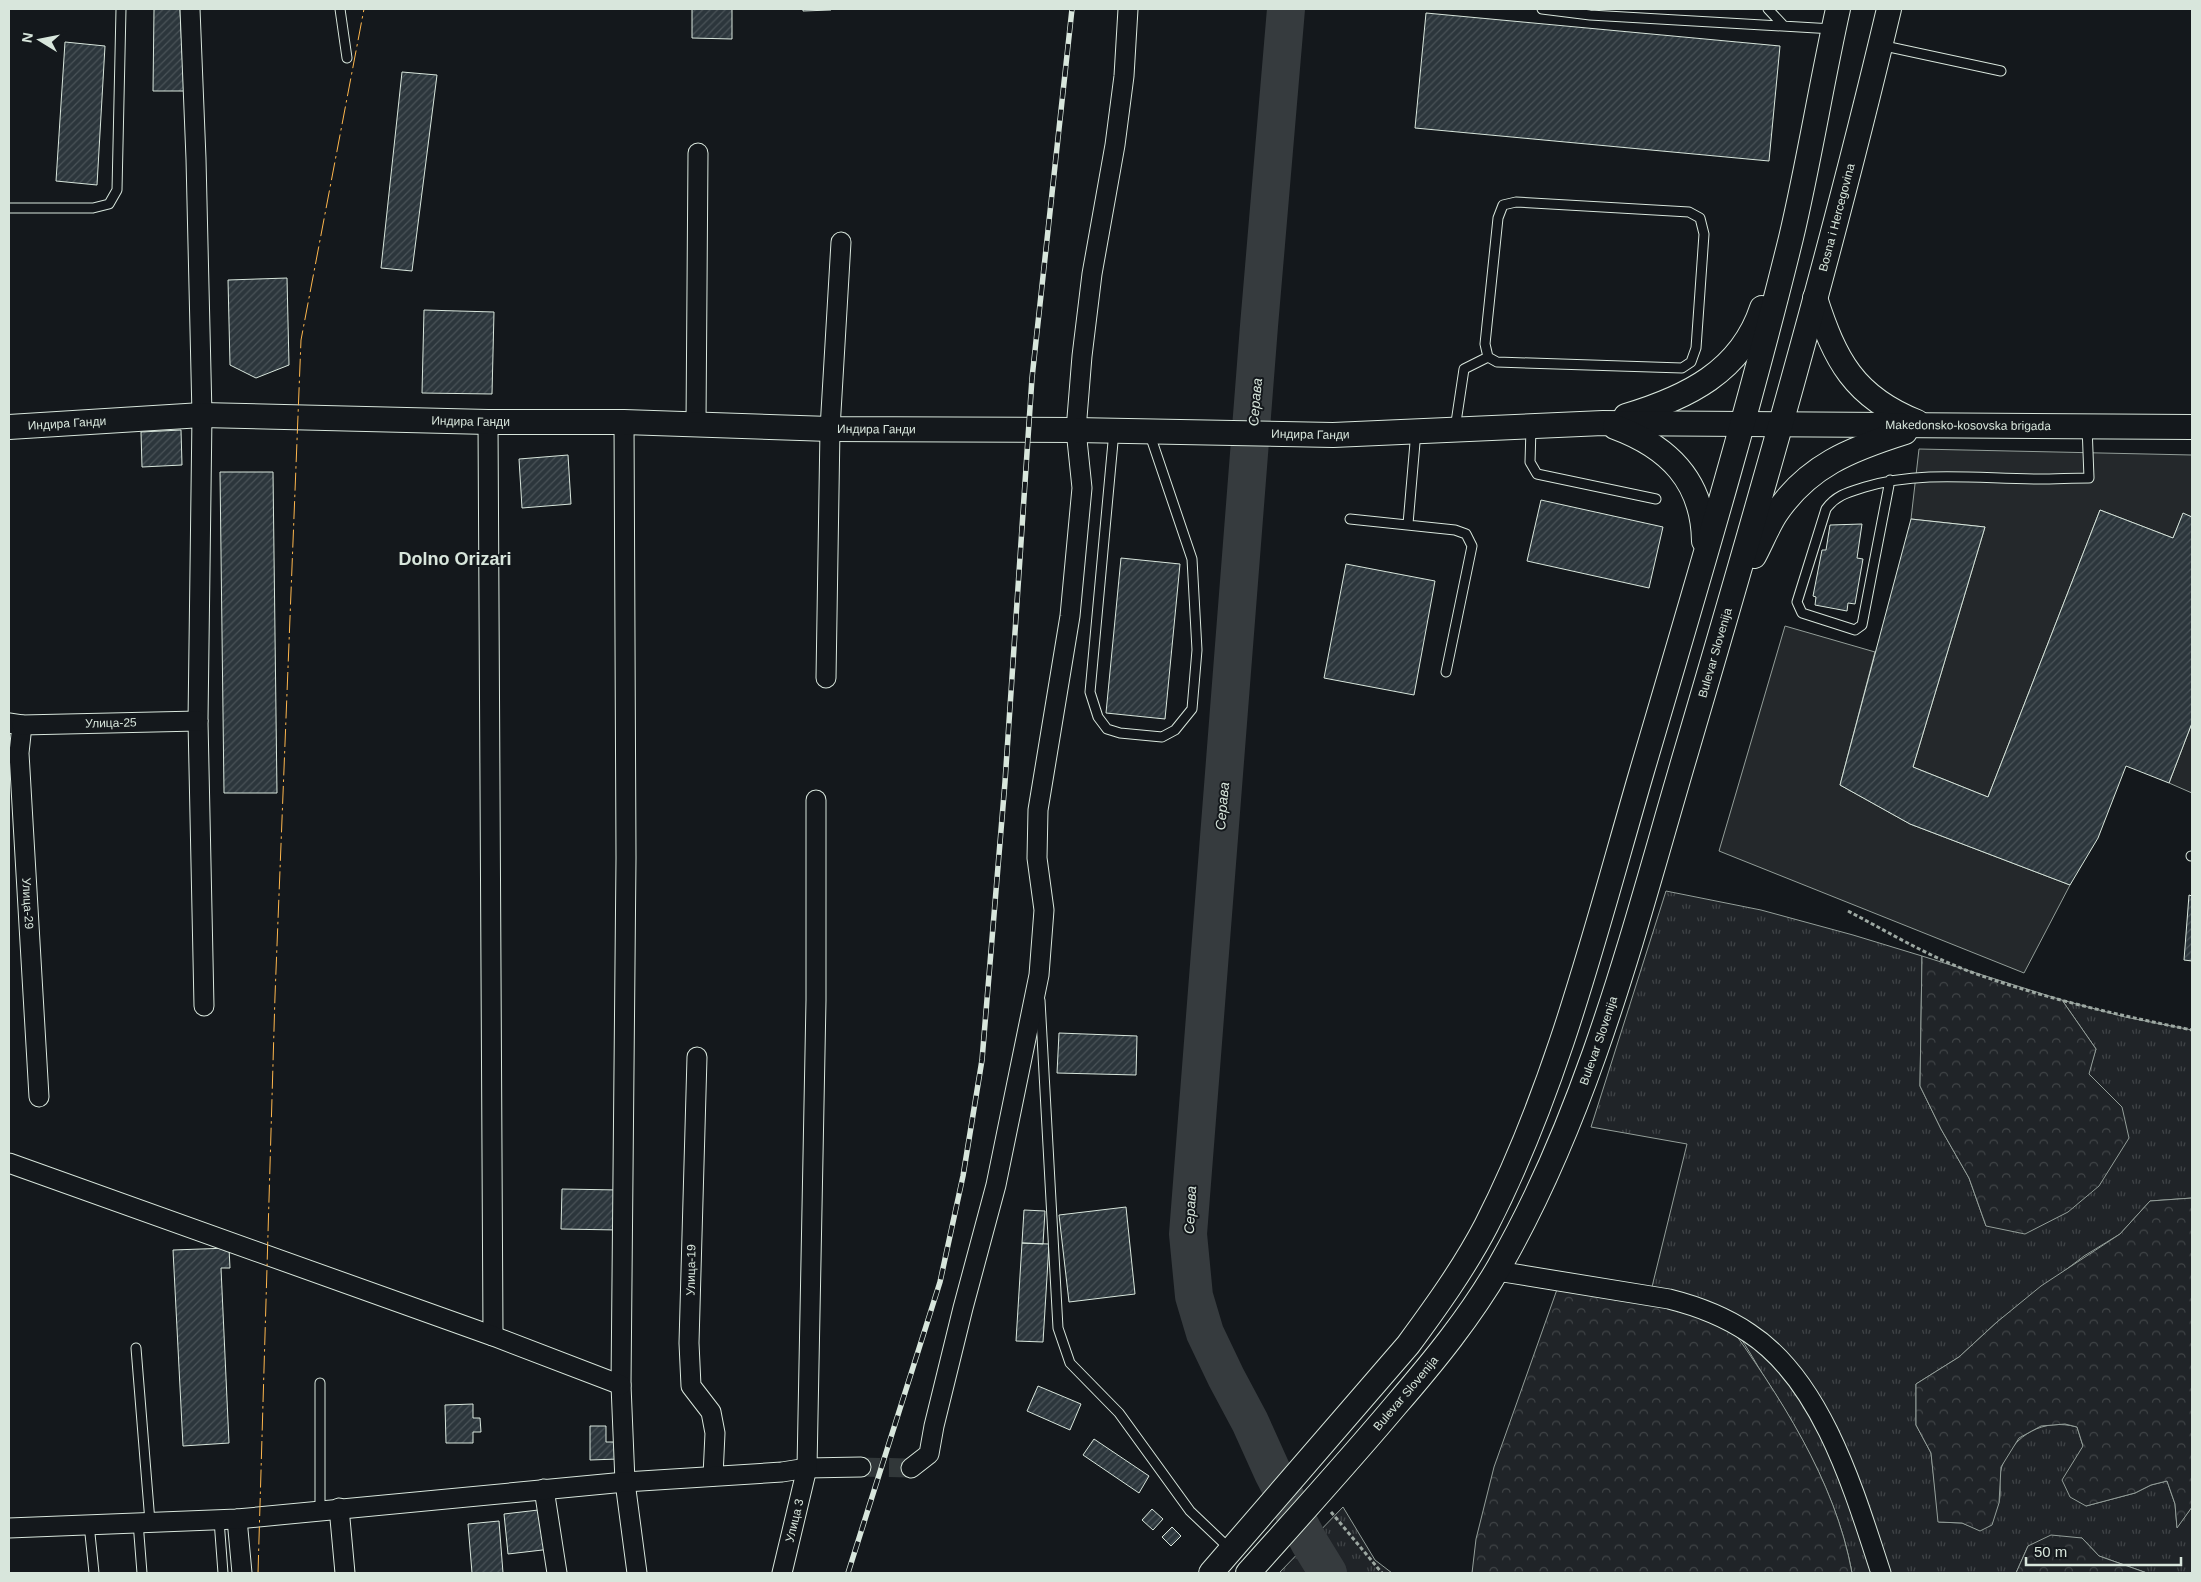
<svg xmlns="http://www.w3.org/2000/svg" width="2201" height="1582" font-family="Arial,sans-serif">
  <defs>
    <pattern id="grass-tufts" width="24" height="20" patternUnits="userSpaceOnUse" patternTransform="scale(1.25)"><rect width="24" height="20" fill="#202428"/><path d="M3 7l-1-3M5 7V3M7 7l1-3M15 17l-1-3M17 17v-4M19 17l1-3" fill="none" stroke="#404447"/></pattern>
    <pattern id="forest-crowns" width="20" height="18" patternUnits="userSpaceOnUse" patternTransform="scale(1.25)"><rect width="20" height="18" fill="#202428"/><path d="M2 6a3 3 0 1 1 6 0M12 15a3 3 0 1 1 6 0" fill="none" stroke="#404447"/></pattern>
    <pattern id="building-hatch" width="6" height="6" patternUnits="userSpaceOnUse" patternTransform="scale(1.25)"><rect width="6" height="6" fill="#2c363c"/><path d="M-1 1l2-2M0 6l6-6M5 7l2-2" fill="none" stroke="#4a5358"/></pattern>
  </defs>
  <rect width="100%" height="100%" fill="#14181c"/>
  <path fill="url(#grass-tufts)" stroke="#939e99" d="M1666,891L1761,910L1853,935L1922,956L1920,1086L1941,1129L1969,1178L1986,1226L2122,1107L2088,1074L2096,1049L2062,1000L2125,1017L2192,1030V1198L2150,1201L2120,1234L2084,1256L1997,1322L1959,1357L1916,1384V1425L1931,1453L1939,1522L1962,1523L1980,1530C1985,1522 1993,1514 1998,1505C2003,1494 1997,1478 2002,1466C2014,1434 2044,1418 2077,1427L2083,1446L2086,1506L2135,1493L2151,1485L2167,1481L2175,1504L2177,1527L2192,1507V1573H2147L2099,1556L2082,1538L2028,1546L2016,1573H1852C1839,1501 1802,1434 1762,1373C1751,1355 1740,1334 1725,1319C1720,1314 1661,1299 1650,1295L1687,1144L1591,1127Z
    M1343,1507L1375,1560L1392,1573H1279Z"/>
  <path fill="url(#forest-crowns)" stroke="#939e99" d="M1922,956L2062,1000L2096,1049L2089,1074L2122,1107L2129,1138L2099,1186L2068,1212L2025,1234L1986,1226L1969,1178L1941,1129L1920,1086Z
    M2192,1198V1507L2177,1528L2175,1504L2167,1481L2151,1485L2135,1493L2086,1506L2070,1497L2062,1480L2083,1446L2077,1427L2065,1424L2041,1426L2019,1438L2001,1467L1999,1503L1992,1525L1980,1531L1962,1523L1938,1522L1931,1453L1916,1425V1384L1959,1357L1997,1322L2041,1286L2120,1234L2150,1201Z
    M1560,1281L1724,1318C1779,1395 1835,1479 1852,1573H1472L1476,1539L1494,1467Z
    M2051,1535L2082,1538L2099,1556L2147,1573H2016L2028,1546Z"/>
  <path fill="#24282b" stroke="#939e99" d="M1919,449L2192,455V517L2183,514L2173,538L2100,510L1988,797L1913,767L1985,527L1911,519Z
    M1785,626L1875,652L1840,785L1910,824L2070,885L2024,973L1719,851Z
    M2192,723V793L2169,783Z"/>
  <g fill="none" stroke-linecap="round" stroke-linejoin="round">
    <path stroke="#363b3e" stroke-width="38" d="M1286,9L1259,326L1188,1234L1194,1296L1205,1333L1226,1377L1250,1422L1273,1473L1309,1542L1328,1573"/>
  </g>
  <path fill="url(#building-hatch)" stroke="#d8e6dc" d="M154,9H180L184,91H153Z
    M692,9H732V39L692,38Z
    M803,9H831V10L803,11Z
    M1426,13L1780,46L1769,161L1415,128Z
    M65,42L105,46L97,185L56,181Z
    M402,72L437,75L412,271L381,268Z
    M287,278L289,365L256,378L230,365L228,280Z
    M424,310L494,312L492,394L422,393Z
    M181,430L182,465L142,467L141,432Z
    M568,455L571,504L522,508L519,459Z
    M220,472H273L277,793H224Z
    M1541,500L1663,527L1649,588L1527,561Z
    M2100,510L2173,538L2183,513L2192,517V723L2169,783L2126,766L2098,838L2070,885L1910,824L1840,785L1911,519L1985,527L1913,767L1988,797Z
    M1862,524L1857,558L1863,559L1855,604L1848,603L1847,611L1815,605L1816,597L1813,596L1822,550H1826L1830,525Z
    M1121,558L1180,564L1165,719L1106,713Z
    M1346,564L1435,581L1414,695L1324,678Z
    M2189,895L2192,896V961L2184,960Z
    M1059,1033L1137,1036L1136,1075L1057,1073Z
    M562,1189L619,1190L618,1230L561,1229Z
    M1126,1207L1135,1294L1069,1302L1059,1215Z
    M1024,1210L1045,1211L1043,1244L1022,1243Z
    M1022,1243L1049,1244L1043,1342L1016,1341Z
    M229,1248L230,1268H221L229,1443L183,1446L173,1250Z
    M1038,1386L1081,1404L1070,1430L1027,1411Z
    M473,1404V1418H480L481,1432H473V1443H446L445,1405Z
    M590,1426H606V1442H618V1459L590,1460Z
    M1094,1439L1149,1476L1139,1493L1083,1455Z
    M547,1509L551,1549L508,1554L504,1514Z
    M1152,1509L1163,1519L1153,1530L1142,1520Z
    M499,1521L503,1573H472L468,1524Z
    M1172,1527L1181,1536L1171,1546L1162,1537Z"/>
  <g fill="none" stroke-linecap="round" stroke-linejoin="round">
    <path stroke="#313739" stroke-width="19" stroke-dasharray="19 9" stroke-linecap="butt" d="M861,1467L911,1468"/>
    <defs>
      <path id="service" d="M340,9L347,58
        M1542,9L1590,15L1833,29
        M1768,9L1783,25
        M1880,45L2001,71
        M1516,202L1689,212L1700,218L1704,234L1696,348L1691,362L1682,368L1497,362L1488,357L1485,344L1498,218L1503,205Z
        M9,208H93L109,204L117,190L121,9
        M1531,428L1530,462L1537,474L1656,499
        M1455,429L1464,369L1488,357
        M1114,431L1090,692L1098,717L1107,729L1120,733L1162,737L1175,730L1192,709L1197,650L1192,559L1149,432
        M1890,480L1862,625L1855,630L1802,613L1797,602L1826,509C1836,495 1849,492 1865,487C1923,470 1980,479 2039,479C2056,479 2072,478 2089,478L2087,426
        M1350,519L1455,530L1466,534L1472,546L1446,672
        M1408,524L1416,431
        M2191,856H2192
        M1040,1000L1058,1328L1070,1363L1119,1413L1190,1511L1231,1550
        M136,1348L150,1522
        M320,1383V1510
        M219,1520L223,1573
        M138,1522L142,1573
        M89,1524L94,1573"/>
      <g id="minor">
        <path d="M190,9L196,159L202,415L198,721L204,1006"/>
        <path d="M488,422L493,1336"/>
        <path d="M624,422L626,858L621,1385L625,1482L637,1573"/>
        <path d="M696,423L698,153"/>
        <path d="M826,678L830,429L841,242"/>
        <path id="s1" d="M9,723L22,725L19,753L39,1097"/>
        <path id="s2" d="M22,725L198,721"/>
        <path d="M697,1057L689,1343L691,1386L711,1412L715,1433L713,1476"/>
        <path d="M9,1163L493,1336L621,1385"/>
        <path d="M1497,1271L1669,1299C1697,1306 1724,1316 1749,1333C1823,1381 1855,1494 1881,1573"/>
        <path d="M911,1468L929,1454L934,1426L963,1308L996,1185L1039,975L1044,910L1037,858L1038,810L1070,616L1082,488L1076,430L1082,356L1092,274L1115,145L1124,76L1128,9"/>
        <path d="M544,1489L557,1573"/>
        <path d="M339,1508L345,1573"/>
        <path d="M237,1519L242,1573"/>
        <path d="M9,1528L237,1519L625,1482L782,1472L807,1468L861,1467"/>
        <path id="s3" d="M782,1573L807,1468L816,1000V800"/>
      </g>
      <g id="tertiary">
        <path d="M1815,298C1835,360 1854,397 1917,422"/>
        <path d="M1626,416C1686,398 1741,372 1762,308"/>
        <path id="s4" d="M9,427L202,415L488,422H624L830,429L1076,430L1333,435L1603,423L2192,427"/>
        <path d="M1615,427C1669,447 1703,481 1704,541"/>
        <path d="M1754,556C1761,543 1767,528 1775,515C1807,466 1851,449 1905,432"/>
        <path d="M1211,1573L1408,1345C1436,1307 1464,1268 1486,1226C1559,1083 1597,925 1642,771C1694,594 1747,417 1791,238C1809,162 1821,85 1838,9"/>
        <path id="s5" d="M1248,1573C1298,1517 1348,1462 1396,1405C1434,1361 1470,1317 1499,1267C1591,1107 1635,925 1687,749C1759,504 1830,258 1889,9"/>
      </g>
    </defs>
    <use href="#service" stroke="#d8e6dc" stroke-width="11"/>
    <use href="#minor" stroke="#d8e6dc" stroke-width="21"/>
    <use href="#tertiary" stroke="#d8e6dc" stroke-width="26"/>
    <path stroke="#9da8a2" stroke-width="3" stroke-dasharray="4 2.5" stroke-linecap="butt" d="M1848,911C1888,932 1928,956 1971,972C2043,998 2117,1015 2192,1030
      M1331,1512L1382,1573"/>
    <use href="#service" stroke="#14181c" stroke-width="9"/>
    <use href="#minor" stroke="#14181c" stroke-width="19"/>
    <use href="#tertiary" stroke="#14181c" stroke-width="24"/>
    <defs>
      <path id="rail" d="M848,1573L940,1282L963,1176L982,1060L1005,782L1032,378L1072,9"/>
    </defs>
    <use href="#rail" stroke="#d8e6dc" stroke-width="5.5"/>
    <use href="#rail" stroke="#14181c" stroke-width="4" stroke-dasharray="11" stroke-linecap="butt"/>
    <path stroke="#ffb74d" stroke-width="1" stroke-dasharray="18 4 2.5 4" stroke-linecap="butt" d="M258,1573L275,996L301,340L364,9"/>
  </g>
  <g text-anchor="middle" stroke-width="4" stroke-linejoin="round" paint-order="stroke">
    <g font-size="12" fill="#d8e6dc" stroke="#14181c">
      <text dy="4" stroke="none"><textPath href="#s5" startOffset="1501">Bosna i Hercegovina</textPath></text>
      <text dy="4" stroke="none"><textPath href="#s4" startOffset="462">Индира Ганди</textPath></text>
      <text dy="4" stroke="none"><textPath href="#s4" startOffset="58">Индира Ганди</textPath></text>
      <text dy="4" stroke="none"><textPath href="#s4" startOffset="1960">Makedonsko-kosovska brigada</textPath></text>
      <text dy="4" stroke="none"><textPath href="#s4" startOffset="868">Индира Ганди</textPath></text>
      <text dy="4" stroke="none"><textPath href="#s4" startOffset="1302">Индира Ганди</textPath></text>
      <text dy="4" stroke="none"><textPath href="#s5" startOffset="1049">Bulevar Slovenija</textPath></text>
      <text dy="4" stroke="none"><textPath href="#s2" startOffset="89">Улица-25</textPath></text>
      <text dy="4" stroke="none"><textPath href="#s1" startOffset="192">Улица-29</textPath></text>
      <text dy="4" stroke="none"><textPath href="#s5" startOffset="644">Bulevar Slovenija</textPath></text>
      <text transform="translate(691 1270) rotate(-89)" y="4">Улица-19</text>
      <text dy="4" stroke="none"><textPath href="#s5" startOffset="239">Bulevar Slovenija</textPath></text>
      <text dy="4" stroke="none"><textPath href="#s3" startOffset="54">Улица 3</textPath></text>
    </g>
    <g font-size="14" font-style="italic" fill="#d8e6dc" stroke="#14181c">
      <text transform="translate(1255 402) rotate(-85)" y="5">Серава</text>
      <text transform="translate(1222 806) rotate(-85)" y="5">Серава</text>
      <text transform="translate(1190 1210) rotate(-87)" y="5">Серава</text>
    </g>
    <g font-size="18" font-weight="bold" fill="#d8e6dc" stroke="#14181c">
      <text x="455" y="565">Dolno Orizari</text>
    </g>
  </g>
  <rect width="2201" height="1582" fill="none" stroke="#d8e6dc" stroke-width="20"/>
  <g transform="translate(40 40) rotate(280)" stroke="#14181c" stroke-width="4" paint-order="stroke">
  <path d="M0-4L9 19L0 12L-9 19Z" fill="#d8e6dc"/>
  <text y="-8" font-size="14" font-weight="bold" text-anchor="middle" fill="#d8e6dc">N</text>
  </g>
  <path d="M2026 1557v8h155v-8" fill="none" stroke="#d8e6dc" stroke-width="2.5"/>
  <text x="2034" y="1557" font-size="15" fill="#d8e6dc" stroke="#14181c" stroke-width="4" paint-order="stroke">50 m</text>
</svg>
